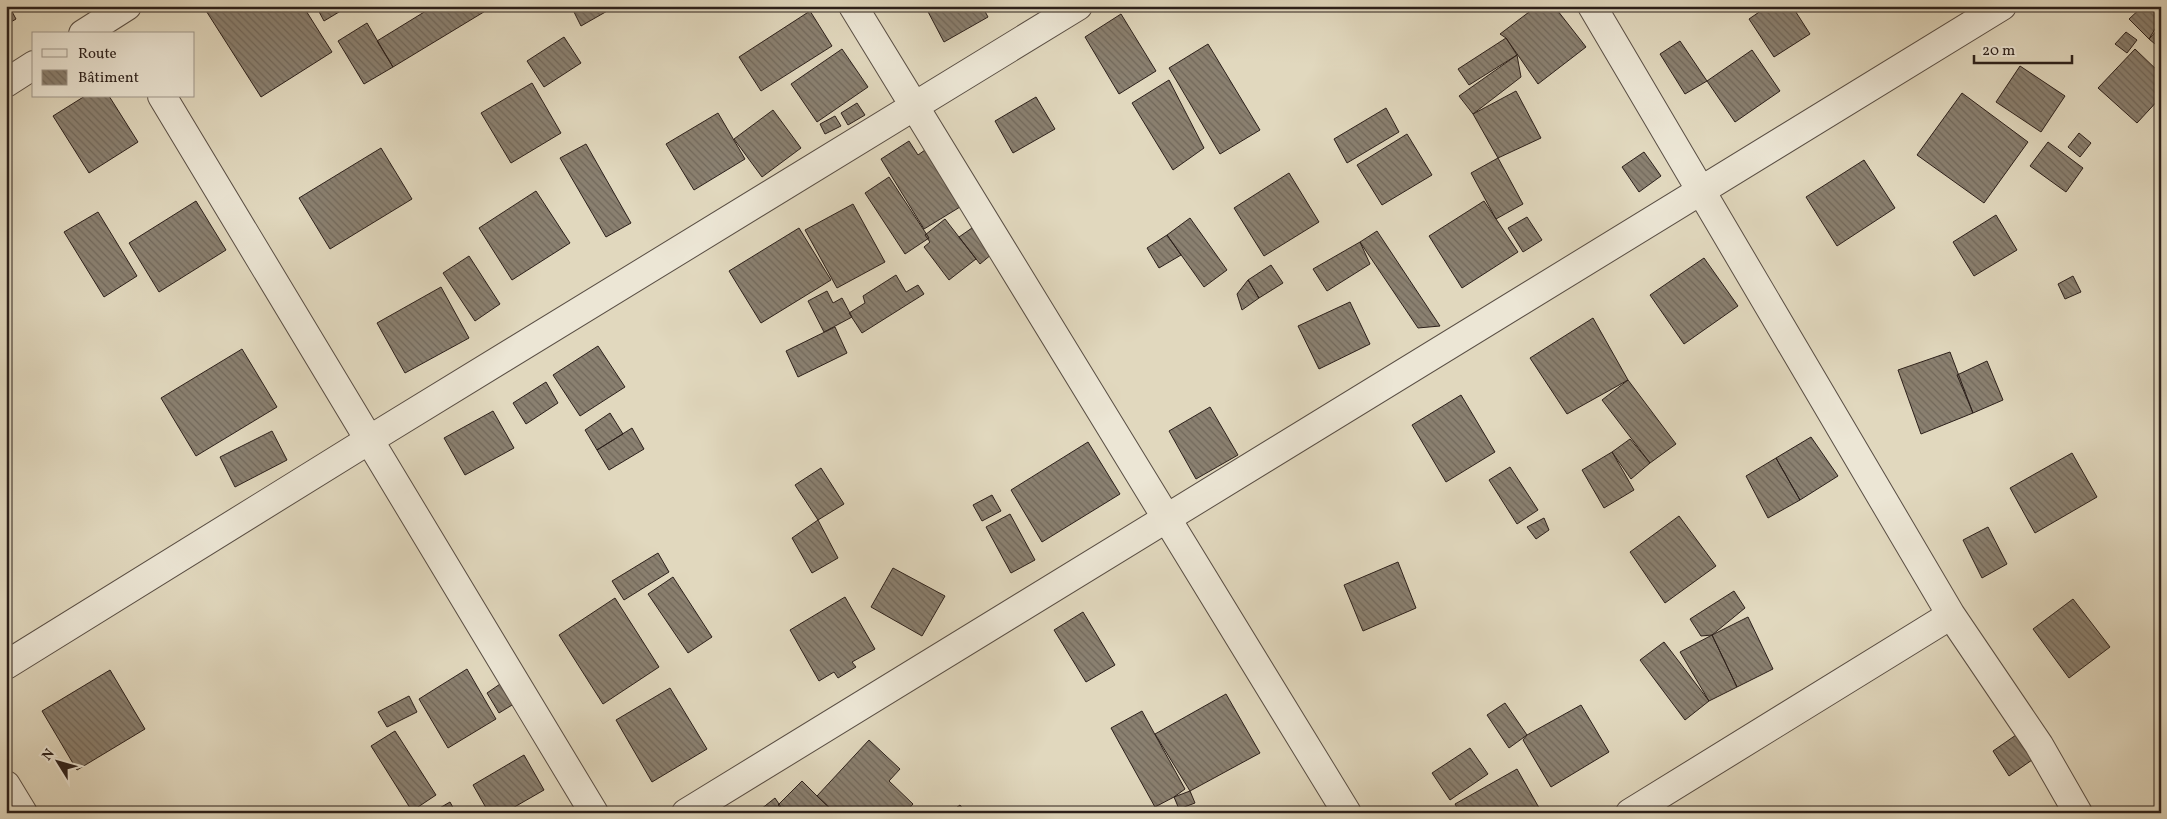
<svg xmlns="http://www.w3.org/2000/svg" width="2167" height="819" font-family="Vollkorn,serif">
  <defs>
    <pattern id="building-back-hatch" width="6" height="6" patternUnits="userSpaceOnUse" patternTransform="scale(1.25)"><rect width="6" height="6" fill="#8a8070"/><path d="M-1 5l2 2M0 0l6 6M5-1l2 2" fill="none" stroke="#71685b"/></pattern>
  </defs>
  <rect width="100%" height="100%" fill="#e1d8be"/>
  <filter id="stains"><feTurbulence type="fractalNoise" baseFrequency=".004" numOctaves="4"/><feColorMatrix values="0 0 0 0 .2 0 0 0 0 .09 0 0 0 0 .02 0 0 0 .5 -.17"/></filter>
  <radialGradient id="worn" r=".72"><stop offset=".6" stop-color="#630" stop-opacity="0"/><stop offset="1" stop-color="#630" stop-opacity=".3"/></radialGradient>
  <path fill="url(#building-back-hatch)" stroke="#2c201b" d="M6,6H9L16,19L6,25Z
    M203,6H303L332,52L261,97Z
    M316,6H349L324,21Z
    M434,6L492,7L393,67L377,41Z
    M571,6H616L581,26Z
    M925,6H982L988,17L944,42Z
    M1537,6H1554L1586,47L1538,84L1506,38L1500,34Z
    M1768,6H1792L1810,34L1774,57L1749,19Z
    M2143,6H2155L2161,13V19L2149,39L2129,19Z
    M810,11L832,46L761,91L739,57Z
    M1121,14L1156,71L1119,94L1085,37Z
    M367,23L393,67L364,84L338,41Z
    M2161,26V49L2149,39Z
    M2126,32L2137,40L2127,53L2115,44Z
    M564,37L581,63L544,87L527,61Z
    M1506,38L1517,55L1469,85L1458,69Z
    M1680,41L1707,81L1685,94L1660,54Z
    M1208,44L1260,130L1220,154L1169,68Z
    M842,49L868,87L817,122L791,84Z
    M2135,49L2161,74V97L2137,123L2098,88Z
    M1752,50L1780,91L1735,122L1707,81Z
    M1517,55L1521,77L1473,114L1459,96Z
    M2020,66L2065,96L2041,132L1996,102Z
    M1169,80L1204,148L1173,170L1132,103Z
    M532,83L561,133L511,163L481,113Z
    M1516,91L1541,138L1498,158L1473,114Z
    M1962,93L2028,142L1984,203L1917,155Z
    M85,96H109L138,142L89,173L53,116Z
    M1036,97L1055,129L1013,153L995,121Z
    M857,103L865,115L848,125L841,113Z
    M1386,108L1399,132L1347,163L1334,139Z
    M773,110L801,148L762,177L734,139Z
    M718,113L745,159L694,190L666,144Z
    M835,116L841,126L825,134L820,124Z
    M2079,133L2091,143L2080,157L2068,147Z
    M1407,134L1432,175L1382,205L1357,165Z
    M909,141L918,155L925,150L960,207L924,229L881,159Z
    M2048,142L2083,168L2066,192L2030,166Z
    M586,144L631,223L606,237L560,158Z
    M381,148L412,199L330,249L299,198Z
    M1644,152L1661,176L1639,192L1622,167Z
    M1498,158L1523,204L1496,219L1471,173Z
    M1864,160L1895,208L1837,246L1806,197Z
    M1289,173L1319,222L1264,256L1234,208Z
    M889,177L929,238L905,254L865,193Z
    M536,191L570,243L512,280L479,228Z
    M196,201L226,250L159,292L129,243Z
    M1484,201L1518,252L1462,288L1429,236Z
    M853,204L885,262L837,288L805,230Z
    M98,212L137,276L104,297L64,232Z
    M1996,215L2017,250L1974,276L1953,242Z
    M1527,217L1542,240L1523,252L1508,228Z
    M1190,218L1227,270L1204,287L1167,235Z
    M945,219L976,259L949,280L924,247L930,242L925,235Z
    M799,228L831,280L761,323L729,271Z
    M972,228L992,254L980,264L959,237Z
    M1377,231L1440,326L1418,328L1360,242Z
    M1167,235L1181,255L1159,268L1147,248Z
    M1360,242L1370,264L1327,291L1313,269Z
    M469,256L500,304L475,321L443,273Z
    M1704,258L1738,306L1684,344L1650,295Z
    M1271,265L1283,283L1259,298L1248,280Z
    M896,275L906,292L918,285L924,294L862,333L849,313L865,303L863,296Z
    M2073,276L2081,292L2065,299L2058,284Z
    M1248,280L1259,298L1242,310L1237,294Z
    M441,287L469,338L405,373L377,323Z
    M827,291L833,303L842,298L852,317L824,332L808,301Z
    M1350,302L1370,344L1319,369L1298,326Z
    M1593,318L1628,380L1567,414L1530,358Z
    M835,327L847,353L798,377L786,351Z
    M598,346L625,387L580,416L553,375Z
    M242,349L277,407L196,456L161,398Z
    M1950,352L1973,413L1921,434L1898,370Z
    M1987,361L2003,400L1973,413L1957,375Z
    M1628,380L1676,444L1650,463L1602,400Z
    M546,382L558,403L526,424L513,403Z
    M1461,395L1495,452L1446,482L1412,425Z
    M1210,407L1238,455L1196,479L1169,431Z
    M493,411L514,448L465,475L444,438Z
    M610,413L623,434L597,450L585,430Z
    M632,428L644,449L609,470L597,450Z
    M272,431L287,460L235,487L220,457Z
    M1811,437L1838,476L1800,500L1776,458Z
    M1630,439L1650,463L1631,479L1612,452Z
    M1088,442L1120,494L1042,542L1011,490Z
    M1612,452L1634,490L1604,508L1582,470Z
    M2072,453L2097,497L2035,533L2010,488Z
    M1776,458L1800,500L1768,518L1746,476Z
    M1510,467L1538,510L1517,524L1489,480Z
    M821,468L844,504L818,520L795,485Z
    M992,495L1001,511L982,521L973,505Z
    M1010,514L1035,560L1011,573L986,527Z
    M1679,516L1716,566L1665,603L1630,552Z
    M1544,518L1549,530L1536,539L1527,527Z
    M818,520L838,558L812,573L792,538Z
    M1988,527L2007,564L1982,578L1963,540Z
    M658,553L669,572L624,600L612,581Z
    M1398,562L1416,608L1363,631L1344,585Z
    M893,568L945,596L922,636L871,607Z
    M673,577L712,637L688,653L648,594Z
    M1734,591L1745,608L1712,635L1701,636L1690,619Z
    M845,597L875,649L852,662L856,667L838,678L834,672L819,681L790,630Z
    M615,598L659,667L603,704L559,635Z
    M2073,599L2110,647L2069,678L2033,629Z
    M1083,612L1115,665L1086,682L1054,630Z
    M1748,617L1773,669L1737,687L1712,635Z
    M1712,635L1737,687L1709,701L1680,652Z
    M1664,642L1709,701L1685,720L1640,660Z
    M467,669L496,719L448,748L419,699Z
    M110,670L145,729L77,770L42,711Z
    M503,682L517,702L499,713L487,693Z
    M670,688L707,749L652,782L616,720Z
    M1226,694L1260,753L1190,791L1155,734Z
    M409,696L417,712L387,727L378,712Z
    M1505,703L1527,735L1509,748L1487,715Z
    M1581,705L1609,752L1551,787L1523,740L1527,735Z
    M1142,711L1185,789L1174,797L1155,807L1111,728Z
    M395,731L436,795L412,811L371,746Z
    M2016,735L2032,760L2009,776L1993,751Z
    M869,740L900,769L889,781L913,804L905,813H895L890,808L886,813H835L817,796Z
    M1470,748L1488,774L1450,800L1432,773Z
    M524,755L544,790L504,813H489L473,785Z
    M1517,769L1542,813H1460L1455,804Z
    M802,781L817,796L835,813H786L778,805Z
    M1190,791L1195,803L1179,809L1174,797Z
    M775,798L785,813H756Z
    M450,802L456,813H431Z
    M960,805L966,813H949Z"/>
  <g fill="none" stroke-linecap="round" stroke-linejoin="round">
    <defs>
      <path id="street" d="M853,6L1347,813
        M1592,6L1951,615L2039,745L2078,813
        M83,34L127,6
        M6,83L34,65
        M162,96L594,813
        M6,665L369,440L1078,6
        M6,785L23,813
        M686,813L2002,6
        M1630,813L1951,615"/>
    </defs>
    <use href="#street" stroke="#594e44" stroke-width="30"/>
    <use href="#street" stroke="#ece6d5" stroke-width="28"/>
  </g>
  <rect width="2167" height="819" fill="none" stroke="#e1d8be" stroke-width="25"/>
  <rect x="8" y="8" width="2152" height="804" fill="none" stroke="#2c201b" stroke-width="2.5"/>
  <rect x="12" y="12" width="2142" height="794" fill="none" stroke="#2c201b"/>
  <rect x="32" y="32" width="162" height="65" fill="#ece6d5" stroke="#9f978b"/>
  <rect x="42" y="49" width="25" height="8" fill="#ece6d5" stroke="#9f978b"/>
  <text x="78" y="58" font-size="15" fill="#2c201b">Route</text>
  <rect x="42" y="70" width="25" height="15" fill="url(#building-back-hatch)" stroke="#9f978b"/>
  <text x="78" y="82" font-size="15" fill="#2c201b">Bâtiment</text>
  <g transform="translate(58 762) rotate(307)" stroke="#ece6d5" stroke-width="4" paint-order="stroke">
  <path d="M0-4L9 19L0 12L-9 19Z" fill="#2c201b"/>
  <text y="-8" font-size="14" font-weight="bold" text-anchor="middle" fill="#2c201b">N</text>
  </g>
  <path d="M1974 55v8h98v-8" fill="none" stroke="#2c201b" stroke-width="2.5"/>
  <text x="1982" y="55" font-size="15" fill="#2c201b" stroke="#ece6d5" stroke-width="4" paint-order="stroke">20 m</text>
  <rect width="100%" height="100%" filter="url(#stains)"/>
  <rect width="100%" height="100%" fill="url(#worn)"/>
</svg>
